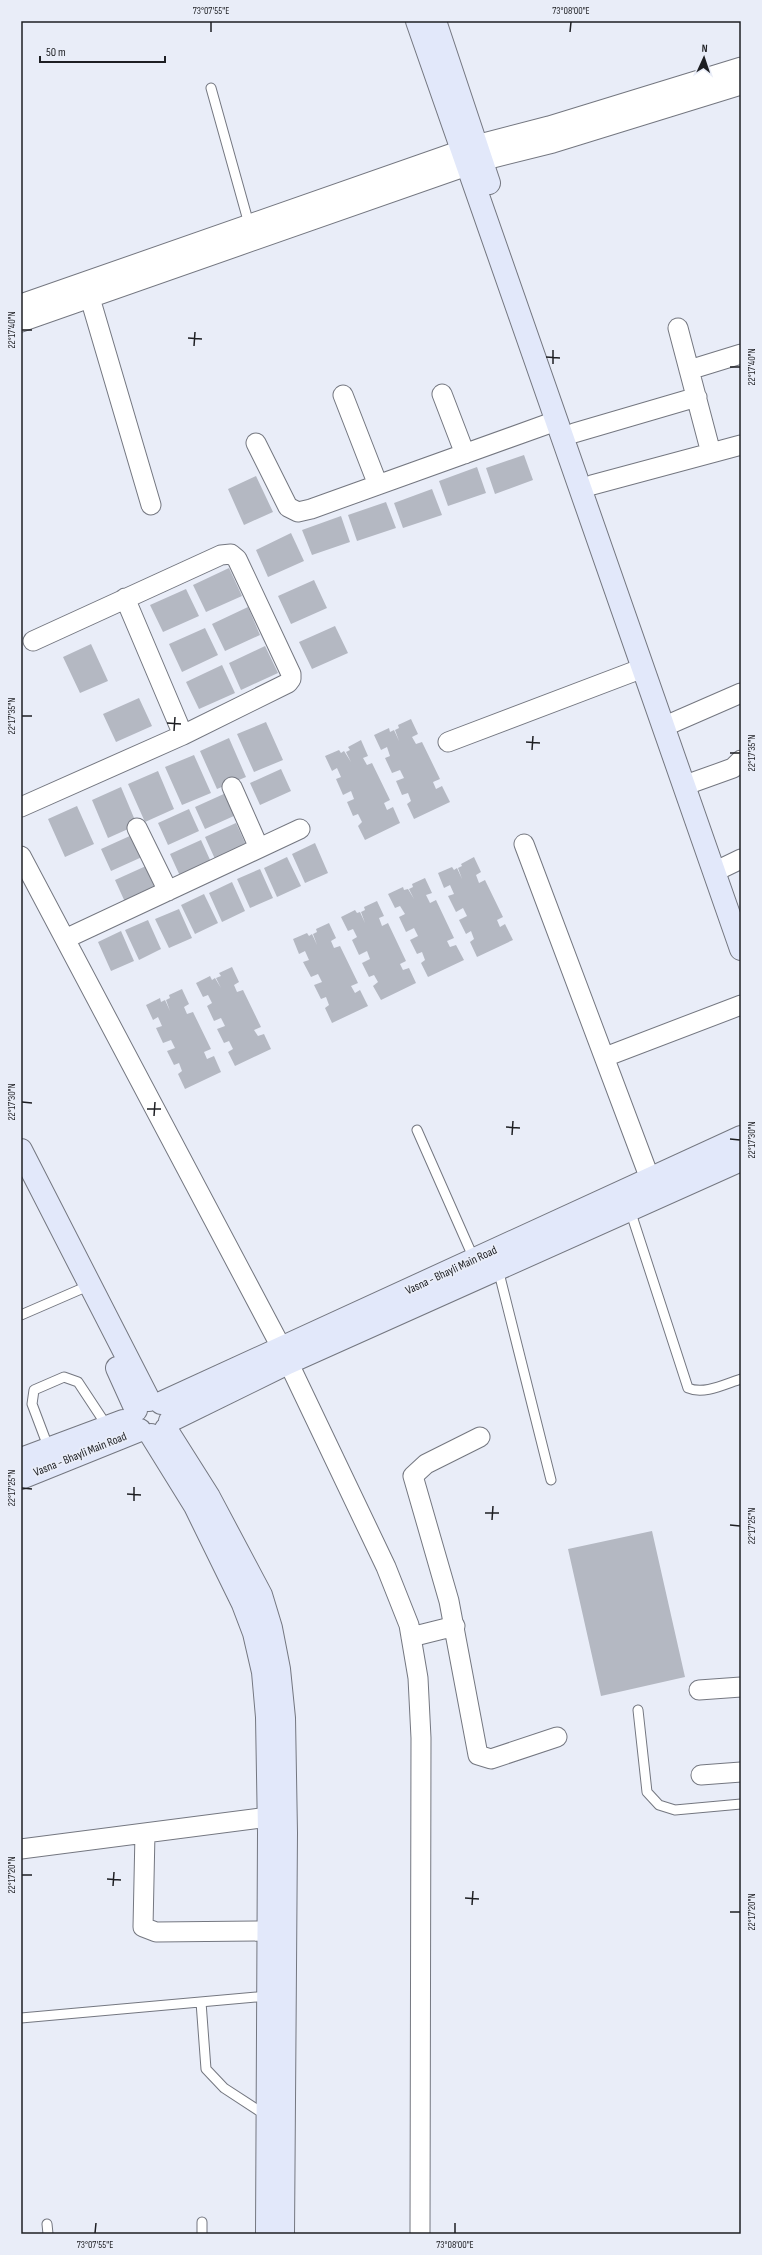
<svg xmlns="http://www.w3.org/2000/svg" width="762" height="2255" font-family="'Sofia Sans Condensed',sans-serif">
  <rect width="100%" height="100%" fill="#e9edf8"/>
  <path fill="#b4b8c2" d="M524,455L533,480L495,494L486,468Z
    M477,467L486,493L448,506L439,481Z
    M256,476L273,512L244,525L228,489Z
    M432,489L442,515L403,528L394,503Z
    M386,502L396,528L357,541L348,515Z
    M341,516L350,542L312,555L302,530Z
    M291,533L304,561L268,577L256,550Z
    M229,568L242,596L206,612L193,585Z
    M314,580L327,608L291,624L278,596Z
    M186,589L199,616L163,632L150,605Z
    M248,607L260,635L225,651L212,624Z
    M335,626L348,653L312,669L299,642Z
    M205,628L218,655L182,672L169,644Z
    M91,644L108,681L80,693L63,657Z
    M265,646L278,673L241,690L229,663Z
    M222,665L235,693L199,709L186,682Z
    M139,698L152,726L116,742L103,714Z
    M411,719L418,734L412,737L416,744L422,742L440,779L433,782L436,789L442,786L450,802L414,819L407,804L411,801L408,793L402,795L396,781L404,778L400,770L392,773L385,758L390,756L387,747L381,750L374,735L389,728L390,732L394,730L399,741L395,730L399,728L398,725Z
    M266,722L283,760L254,772L237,734Z
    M229,738L246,777L217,789L200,751Z
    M361,740L368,756L363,758L367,765L372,763L390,800L384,803L387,810L393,807L400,823L365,840L358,826L362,822L358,814L353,816L347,802L354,799L351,791L343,795L336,779L341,777L337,768L332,771L325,756L339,750L341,753L344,751L351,762L346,752L350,750L348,747Z
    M194,755L211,793L182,805L165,767Z
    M281,769L291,791L260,805L250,783Z
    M158,771L174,809L145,822L128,784Z
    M121,787L137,825L108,838L92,800Z
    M226,793L236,815L205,829L195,807Z
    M77,806L94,844L65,857L48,819Z
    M189,809L199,831L168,845L158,823Z
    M236,823L246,845L215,859L205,837Z
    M132,835L142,857L111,871L101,849Z
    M201,840L211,862L180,876L170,854Z
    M315,843L328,873L305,883L292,854Z
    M287,857L301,886L277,897L264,868Z
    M474,857L481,872L476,875L479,883L485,880L503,917L497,920L500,927L505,924L513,940L477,957L470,942L474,939L471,931L466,934L459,920L467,916L463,908L456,912L448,896L454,894L450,885L444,888L438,873L452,867L454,870L457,868L462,879L458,868L462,866L461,864Z
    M146,866L156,888L125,902L115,880Z
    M260,869L273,898L250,908L237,879Z
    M425,878L432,893L426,895L430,903L436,900L454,938L447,941L450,947L456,945L464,960L428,977L421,963L425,960L422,952L417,954L410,940L418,936L414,928L406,932L399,917L405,914L400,906L395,908L388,894L403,887L404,890L408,889L414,899L409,889L413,887L412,884Z
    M232,882L245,911L222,922L209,893Z
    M204,894L218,923L195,934L181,905Z
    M377,901L384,916L379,918L382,926L388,923L406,961L400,964L403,970L409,968L416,983L381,1000L373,986L378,982L374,975L369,977L362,963L370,959L367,951L359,955L352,940L357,937L353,929L348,931L341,917L355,910L357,913L360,912L365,923L361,912L365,910L364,907Z
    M179,909L192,938L169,948L155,919Z
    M148,920L161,949L139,960L125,930Z
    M329,923L336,938L331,941L334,948L340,946L358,983L351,986L355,993L360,990L368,1006L332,1023L325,1008L329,1005L326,997L321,999L314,985L322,982L318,974L311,977L303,962L309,960L305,951L299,954L293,939L307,933L309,936L312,934L317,945L313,934L317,932L316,929Z
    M121,931L134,961L111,971L98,942Z
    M232,967L239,982L234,985L237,992L243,990L261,1027L254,1030L258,1036L264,1034L271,1049L235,1066L228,1052L233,1049L229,1041L224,1043L217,1029L225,1026L221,1018L214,1021L207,1006L212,1003L208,995L203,997L196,983L210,976L212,980L215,978L221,988L216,978L221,976L219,973Z
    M182,989L189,1004L184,1007L187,1014L193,1012L211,1049L204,1052L207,1059L214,1056L221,1072L185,1089L178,1074L182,1071L179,1063L174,1065L167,1051L175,1048L171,1040L163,1043L156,1028L162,1026L158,1017L153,1020L146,1005L160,998L161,1002L165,1000L170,1011L166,1000L170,998L169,995Z
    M652,1531L685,1677L601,1696L568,1549Z"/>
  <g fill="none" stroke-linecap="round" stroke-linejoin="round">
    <defs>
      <path id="lane" d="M211,88L249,224
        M417,1130L474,1259
        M630,1210L688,1388C704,1395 725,1384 741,1379
        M498,1269L551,1480
        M21,1315L81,1289
        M49,1449L32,1404L34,1390L64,1377L78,1382L107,1426
        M638,1710L647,1792L659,1805L675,1810L741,1804
        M201,2002L206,2069L224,2088L267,2116
        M21,2018L268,1996
        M202,2222V2234
        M47,2224L48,2234"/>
      <path id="street" d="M90,298L151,505
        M21,304L476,145L549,126L741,67
        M21,322L481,161L553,143L741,85
        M678,328L711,453
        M689,370L741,354
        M442,394L465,454
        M343,395L378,485
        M574,433L697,397
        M256,443L288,507L298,512L311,509L556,421
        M592,485L741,445
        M125,598L183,735
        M663,727L741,693
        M448,742L643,668
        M694,782L733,768L741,760
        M232,787L259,848
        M21,807L183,735L288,683L291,679V674L237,559L231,554L221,555L33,641
        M137,828L168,891
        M524,844L650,1179
        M21,856L281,1347L386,1567L409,1625L418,1678L421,1738L420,2234
        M714,872L741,859
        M65,939L300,829
        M605,1057L741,1005
        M480,1437L426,1464L413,1476L449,1601L478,1755L491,1759L557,1737
        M411,1637L455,1626
        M699,1690L741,1687
        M701,1775L741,1772
        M145,1833L143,1927L156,1932L268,1931
        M21,1849L284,1815"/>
      <path id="secondary" d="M417,21L741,949
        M435,21L489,183
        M21,1150L149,1400
        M117,1368L136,1410
        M161,1403L741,1137
        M170,1421L288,1363L741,1160
        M166,1429L209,1497L261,1595L271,1628L279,1669L284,1718L286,1833L283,2234
        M151,1435L195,1506L243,1604L254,1633L263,1672L267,1717L269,1833L267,2234
        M21,1459L123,1421
        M21,1478L140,1430"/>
    </defs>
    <use href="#lane" stroke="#747780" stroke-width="11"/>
    <use href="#street" stroke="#747780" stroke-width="21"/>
    <use href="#secondary" stroke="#747780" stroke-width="24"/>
    <use href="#lane" stroke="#fff" stroke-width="9"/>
    <use href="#street" stroke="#fff" stroke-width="19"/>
    <use href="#secondary" stroke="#e2e8fa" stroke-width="22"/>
  </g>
  <path fill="none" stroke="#1e1f23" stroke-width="1.5" d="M211,32V22M570,32L571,22M22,330H32M188,338L202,339M194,346L195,332M546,357L560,358M553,364V350M730,367H740M22,716H32M167,723L181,724M174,731L175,717M526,742L540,743M532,750L533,736M730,753H740M22,1102L32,1103M147,1109H161M154,1116L155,1102M506,1127L520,1128M512,1135L513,1121M730,1139L740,1140M22,1488L32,1489M127,1494L141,1495M134,1501V1487M485,1513H499M492,1520L493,1506M730,1525L740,1526M22,1875H32M107,1879L121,1880M113,1886L114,1872M465,1898L479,1899M472,1905L473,1891M730,1912H740M95,2233L96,2223M455,2233V2223"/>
  <g text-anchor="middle" stroke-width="3.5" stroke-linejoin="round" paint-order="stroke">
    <g font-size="12" fill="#1e1f23" stroke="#e9edf8">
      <text transform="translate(451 1270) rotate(-25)" y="4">Vasna - Bhayli Main Road</text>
      <text transform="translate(80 1454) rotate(-22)" y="4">Vasna - Bhayli Main Road</text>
    </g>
  </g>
  <rect width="762" height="2255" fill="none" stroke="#e9edf8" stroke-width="44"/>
  <g transform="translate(704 58) rotate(3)" stroke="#e9edf8" stroke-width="3" paint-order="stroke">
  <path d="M0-3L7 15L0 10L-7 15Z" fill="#1e1f23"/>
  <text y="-6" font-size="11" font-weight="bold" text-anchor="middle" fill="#1e1f23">N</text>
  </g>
  <path d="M40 56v6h125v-6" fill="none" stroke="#1e1f23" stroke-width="2"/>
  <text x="46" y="56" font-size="12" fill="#1e1f23" stroke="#e9edf8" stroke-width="3" paint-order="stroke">50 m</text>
  <rect x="22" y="22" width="718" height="2211" fill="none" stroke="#1e1f23" stroke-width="1.5"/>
  <g font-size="10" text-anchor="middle" fill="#1e1f23">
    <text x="211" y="14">73°07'55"E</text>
    <text x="571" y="14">73°08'00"E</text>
    <text transform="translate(11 330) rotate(-90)" y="4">22°17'40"N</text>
    <text transform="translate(751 367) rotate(-90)" y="4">22°17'40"N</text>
    <text transform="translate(11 716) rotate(-90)" y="4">22°17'35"N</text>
    <text transform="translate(751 753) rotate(-90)" y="4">22°17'35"N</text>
    <text transform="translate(11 1102) rotate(-90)" y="4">22°17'30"N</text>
    <text transform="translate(751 1140) rotate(-90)" y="4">22°17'30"N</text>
    <text transform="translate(11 1488) rotate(-90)" y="4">22°17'25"N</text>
    <text transform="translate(751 1526) rotate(-90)" y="4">22°17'25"N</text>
    <text transform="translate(11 1875) rotate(-90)" y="4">22°17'20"N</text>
    <text transform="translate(751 1912) rotate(-90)" y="4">22°17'20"N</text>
    <text x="95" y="2248">73°07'55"E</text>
    <text x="455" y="2248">73°08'00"E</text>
  </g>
</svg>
